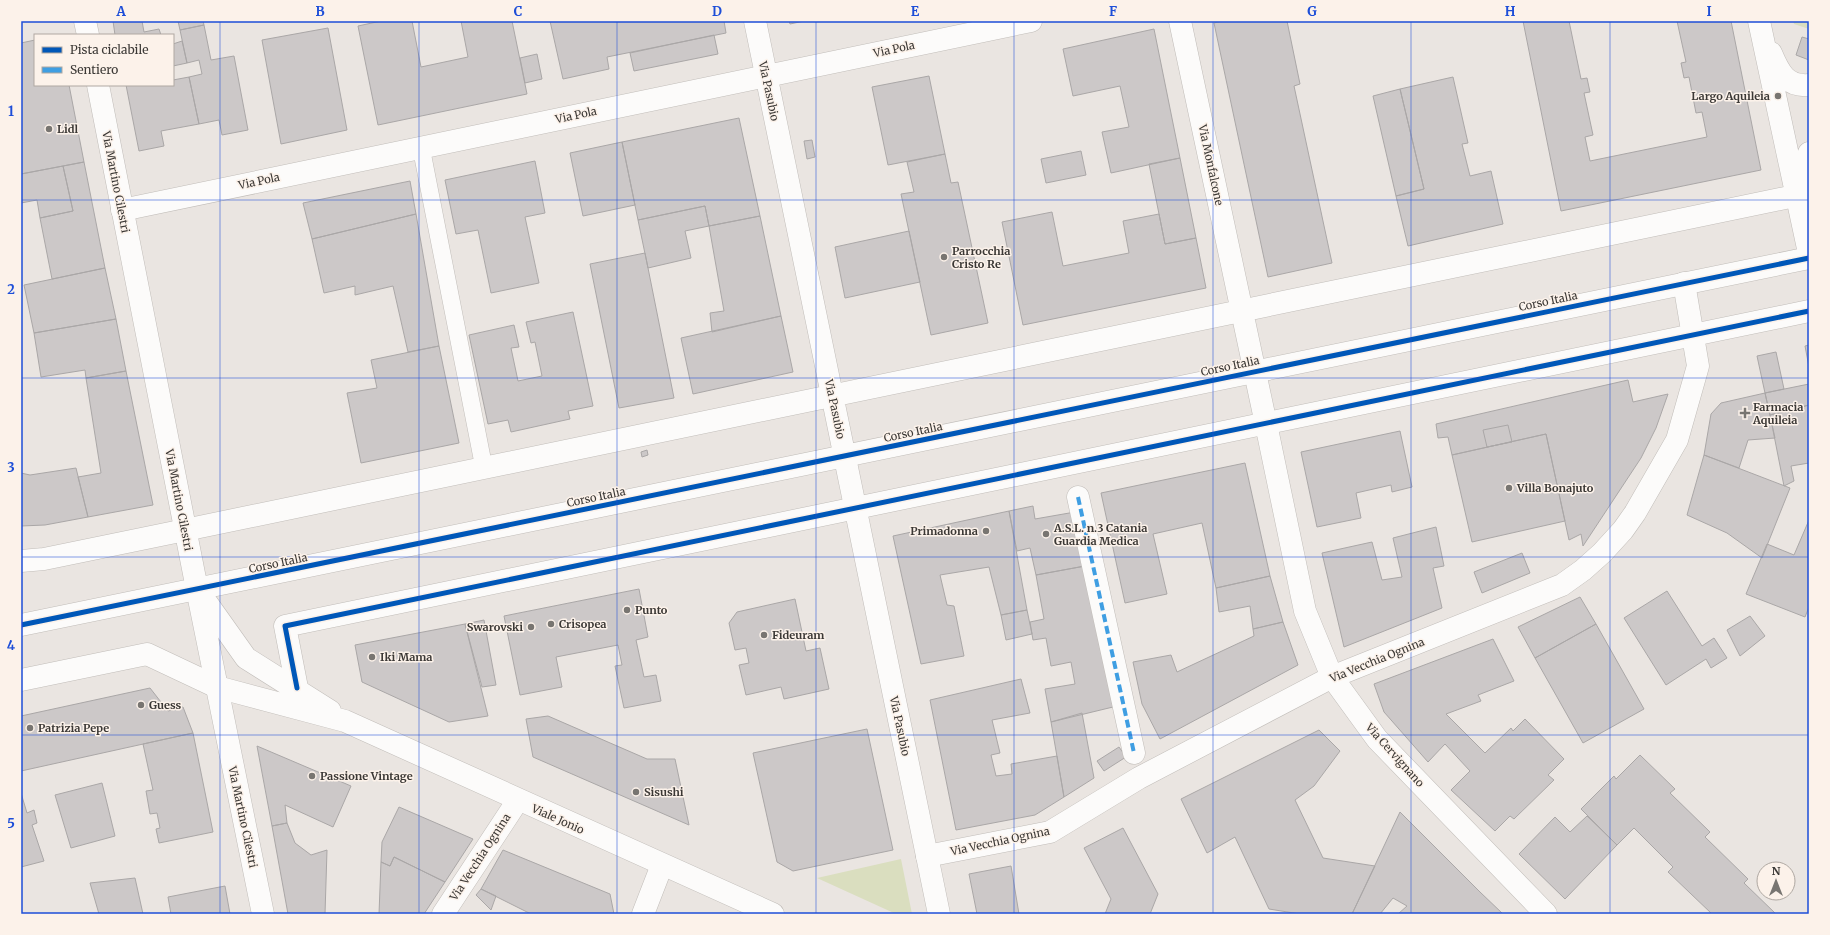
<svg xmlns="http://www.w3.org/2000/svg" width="1830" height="935" font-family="Merriweather,serif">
  <rect width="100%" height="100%" fill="#eae5e1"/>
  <path fill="#dadebf" d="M1793,21H1809V29L1794,24Z
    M901,859L912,914H896L817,878Z"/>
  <path fill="#ccc8c8" stroke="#aaa7a7" d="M113,21H142L144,32L159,29L161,35H115Z
    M178,21H203L204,25L180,30Z
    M381,21H412L421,67L468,57L461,21H512L527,94L378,125L358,26Z
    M550,21H724L726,33L607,57L609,69L563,79Z
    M789,21H804L790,24Z
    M1222,21H1287L1300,84L1294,86L1332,263L1268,277L1214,23Z
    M1523,21H1569L1581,79L1587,78L1590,92L1584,93L1593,135L1585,137L1590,161L1707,137L1702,112L1696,113L1689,77L1684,78L1681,63L1686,62L1677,21H1731L1761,170L1561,211Z
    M204,25L211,60L234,56L248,130L222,135L219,120L199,124L189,77L202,74L199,60L187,63L180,30Z
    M328,28L347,130L281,144L262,40Z
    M1154,29L1180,158L1111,173L1102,132L1129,127L1120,86L1073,96L1063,49Z
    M714,35L718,54L634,71L630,53Z
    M1802,37L1809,39V60L1796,55Z
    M35,40V85H69L84,162L21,174V43Z
    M182,41L187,63L173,66V44Z
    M537,54L542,79L525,83L520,58Z
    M929,76L945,154L888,165L872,87Z
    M189,77L199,124L161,131L164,146L139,151L126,85H173V80Z
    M1453,77L1468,143L1462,144L1470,176L1491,171L1503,224L1408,246L1396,196L1424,189L1400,89Z
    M1400,89L1424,189L1396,196L1373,96Z
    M739,118L760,216L709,226L705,206L638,220L622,142Z
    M812,140L815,157L807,159L804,141Z
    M622,142L635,205L583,216L570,153Z
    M1081,151L1086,175L1046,183L1041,159Z
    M945,154L951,183L958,182L988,323L931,335L901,194L914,192L907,162Z
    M1180,158L1196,238L1165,244L1149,164Z
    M535,161L545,213L525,217L539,283L491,293L478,230L456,234L445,180Z
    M84,162L105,268L52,279L40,218L73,211L63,166Z
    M63,166L73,211L40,218L37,200L21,203V174Z
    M410,181L416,214L312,239L303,203Z
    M705,206L709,226L685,231L691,258L648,268L638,220Z
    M1052,212L1063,266L1129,253L1123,221L1159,214L1165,244L1196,238L1206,288L1023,325L1002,222Z
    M416,214L439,346L408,352L393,286L355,295V286L324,293L312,239Z
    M760,216L781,316L712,332L710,313L724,311L709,226Z
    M909,231L920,282L845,298L835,247Z
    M645,253L674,398L619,408L590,264Z
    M105,268L116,319L34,333L24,285Z
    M573,312L593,406L568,411L570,419L511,432L508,420L488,424L469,335L514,325L519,347L511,348L518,381L542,376L535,342L531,343L526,322Z
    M781,316L793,372L693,394L681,338Z
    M116,319L126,371L86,378L85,370L41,377L34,333Z
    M1809,345V367L1805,346Z
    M439,346L459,443L361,463L347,393L377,388L371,360Z
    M1776,352L1784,389L1765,393L1757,356Z
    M126,371L153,505L88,517L78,477L101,473L86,378Z
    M1628,380L1633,402L1668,394L1656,428L1641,458L1583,546L1581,534L1569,540L1546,434L1452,455L1448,437L1438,438L1436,424Z
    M1809,384V405L1770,415L1765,393Z
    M1765,393L1775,438L1748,440L1739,468L1704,455L1711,414L1721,403Z
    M1809,405V463L1791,466L1794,481L1784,486L1770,415Z
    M1508,425L1512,442L1487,447L1483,430Z
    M1400,431L1412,487L1392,492L1391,485L1356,493L1361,518L1317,527L1301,452Z
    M1546,434L1565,521L1472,542L1452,455Z
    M647,450L648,455L642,457L641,452Z
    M1704,455L1790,488L1762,558L1727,533L1687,515Z
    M1245,463L1270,576L1216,588L1202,523L1153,534L1167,594L1125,603L1101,493Z
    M76,468L88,517L45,525L21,526V473L30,475Z
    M1033,506L1035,519L1075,512L1085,566L1036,575L1030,548L1017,551L1009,511Z
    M1009,511L1027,610L1001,615L989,567L940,575L947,605L954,606L964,656L921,664L893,536Z
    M1809,520V607L1805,617L1746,594L1767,544L1794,555Z
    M1436,527L1444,566L1433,568L1442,608L1344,647L1322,553L1372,542L1382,580L1402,577L1393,538Z
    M1522,553L1530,573L1482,593L1474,572Z
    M1085,566L1113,707L1051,722L1045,689L1075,684L1071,662L1051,666L1046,638L1033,640L1030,622L1044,619L1036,575Z
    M1270,576L1283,622L1253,629L1250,606L1219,612L1216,588Z
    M639,589L648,637L636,640L644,677L656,675L661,701L624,708L615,666L622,665L618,645L556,657L562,687L520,695L504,616Z
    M1667,591L1702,646L1714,638L1727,658L1711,668L1706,659L1666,685L1624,618Z
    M1580,597L1596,624L1535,658L1518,627Z
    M795,599L806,651L820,648L829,689L784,699L781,687L746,695L739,665L749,663L746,648L735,650L729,623L737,612Z
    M1027,610L1032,634L1006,640L1001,615Z
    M1750,616L1765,636L1740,656L1727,630Z
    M484,620L496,685L482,687L465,624Z
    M1283,622L1298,665L1160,739L1142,704L1133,662L1171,655L1177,672L1254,636L1253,629Z
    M465,624L488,716L449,722L362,682L355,645Z
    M1596,624L1644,709L1583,743L1535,658Z
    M1493,639L1514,681L1478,695L1481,701L1446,714L1485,753L1511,728L1513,731L1525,719L1564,759L1548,775L1554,780L1514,819L1510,816L1495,831L1451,790L1470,771L1445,744L1428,762L1384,712L1374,684Z
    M1021,679L1030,713L992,720L1000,753L991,755L996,776L1012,774L1011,764L1057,756L1064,797L1035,815L956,830L930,700Z
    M150,688L168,711L183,707L193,733L21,771V716Z
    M1082,713L1094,778L1064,797L1051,722Z
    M548,716L647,759H675L689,825L533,757L526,719Z
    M867,729L893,850L793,871L777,862L753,753Z
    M1319,730L1340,751L1314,786L1295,800L1323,858L1375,866L1352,914H1300L1269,909L1235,837L1207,853L1181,799Z
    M193,733L213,832L159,843L156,829L160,828L157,813L150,814L146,791L153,790L143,744Z
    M257,746L351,786L333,827L285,805L287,823L272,826Z
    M1119,747L1126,757L1104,771L1097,761Z
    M1640,755L1675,789L1670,793L1710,832L1705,837L1748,879L1744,883L1776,914H1712L1668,872L1673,867L1634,828L1617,845L1581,809L1614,776L1616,779Z
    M102,783L115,836L71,848L55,795Z
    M21,793L27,813L34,810L37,823L32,825L44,861L21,867Z
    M399,807L473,839L445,882L394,857L390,866L381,862L382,842Z
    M1400,812L1480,892L1503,914H1398L1407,906L1393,898L1380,914H1352Z
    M1587,816L1617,845L1565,899L1519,854L1555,817L1570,832Z
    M287,823L295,843L311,855L327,850L325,914H288L272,826Z
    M1123,828L1158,894L1150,914H1105L1111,899L1084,848Z
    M503,850L610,894L614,914H531L481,889Z
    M394,857L445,882L424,914H379L381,862L390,866Z
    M1011,866L1019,914H977L969,874Z
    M135,878L143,914H99L90,883Z
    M225,886L230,914H171L168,897Z
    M481,889L496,896L491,910L476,895Z"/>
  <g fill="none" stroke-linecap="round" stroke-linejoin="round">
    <defs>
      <path id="service" d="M421,147L484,468"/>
      <path id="minor" d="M1759,21L1809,253
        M1771,53C1779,72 1786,87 1809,85
        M1796,194L1809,153
        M122,210L1031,21
        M1266,424L1305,611L1332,677L1377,739L1546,914
        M1078,497L1134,753
        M197,589L263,914
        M297,688L285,626L1809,311
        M927,856L1050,832L1139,778L1332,677L1562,585L1583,570L1602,553L1623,530L1635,513L1677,440L1698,366L1684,283
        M443,914L518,800
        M643,914L662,865"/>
      <path id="secondary" d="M755,21L939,914
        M1180,21L1266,424
        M21,561L44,559L185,530L1809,193
        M197,589L246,658L330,711
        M21,680L147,654L217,687L345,721L773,914"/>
      <path id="primary" d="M85,21L88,35
        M98,85L197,589
        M21,625L1809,258"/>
    </defs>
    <use href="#service" stroke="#c1bdb9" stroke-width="18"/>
    <use href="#minor" stroke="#c1bdb9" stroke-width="23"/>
    <use href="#secondary" stroke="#c1bdb9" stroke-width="23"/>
    <use href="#primary" stroke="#c1bdb9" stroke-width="23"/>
    <use href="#service" stroke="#fcfbfa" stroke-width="17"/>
    <use href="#minor" stroke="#fcfbfa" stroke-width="22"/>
    <use href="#secondary" stroke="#fcfbfa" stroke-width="22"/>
    <use href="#primary" stroke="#fcfbfa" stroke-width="22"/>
    <path stroke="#3f9ee2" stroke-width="4" stroke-dasharray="8 4" stroke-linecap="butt" d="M1078,497L1134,753"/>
    <defs>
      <path id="cycleway" d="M21,625L1809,258
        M297,688L285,626L1809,311"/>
    </defs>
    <use href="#cycleway" stroke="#fcf2ea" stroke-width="8"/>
    <use href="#cycleway" stroke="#0057b8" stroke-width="5"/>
  </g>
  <path fill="none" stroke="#1d4ed8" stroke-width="1" stroke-opacity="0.55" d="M220,21V914M419,21V914M617,21V914M816,21V914M1014,21V914M1213,21V914M1411,21V914M1610,21V914M21,200H1809M21,378H1809M21,557H1809M21,735H1809"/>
  <g fill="#787571" stroke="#fcf2ea" stroke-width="1.5">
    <circle cx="1778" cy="96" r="4"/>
    <circle cx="49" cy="129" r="4"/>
    <circle cx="944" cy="257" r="4"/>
    <path d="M1743 407h4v4h4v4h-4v4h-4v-4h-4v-4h4z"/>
    <circle cx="1509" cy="488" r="4"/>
    <circle cx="986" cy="531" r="4"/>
    <circle cx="1046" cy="534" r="4"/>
    <circle cx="627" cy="610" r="4"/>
    <circle cx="551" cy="624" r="4"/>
    <circle cx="531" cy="627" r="4"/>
    <circle cx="764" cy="635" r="4"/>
    <circle cx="372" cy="657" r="4"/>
    <circle cx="141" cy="705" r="4"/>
    <circle cx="30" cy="728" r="4"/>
    <circle cx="312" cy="776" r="4"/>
    <circle cx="636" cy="792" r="4"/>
  </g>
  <g text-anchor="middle" stroke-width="3" stroke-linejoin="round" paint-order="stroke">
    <g font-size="11" fill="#3b3835" stroke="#fcf2ea">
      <text transform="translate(894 49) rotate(-12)" y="4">Via Pola</text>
      <text transform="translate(769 91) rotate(78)" y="4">Via Pasubio</text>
      <text transform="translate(576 115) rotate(-12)" y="4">Via Pola</text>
      <text transform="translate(1211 165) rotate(78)" y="4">Via Monfalcone</text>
      <text transform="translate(259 181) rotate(-12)" y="4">Via Pola</text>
      <text transform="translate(116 182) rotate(79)" y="4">Via Martino Cilestri</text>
      <text transform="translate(1548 301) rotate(-12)" y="4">Corso Italia</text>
      <text transform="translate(1230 366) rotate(-12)" y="4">Corso Italia</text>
      <text transform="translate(835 409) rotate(78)" y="4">Via Pasubio</text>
      <text transform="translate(913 432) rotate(-12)" y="4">Corso Italia</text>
      <text transform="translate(596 497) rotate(-12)" y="4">Corso Italia</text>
      <text transform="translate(179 500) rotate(79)" y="4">Via Martino Cilestri</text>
      <text transform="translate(278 563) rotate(-12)" y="4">Corso Italia</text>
      <text transform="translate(1377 660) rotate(-22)" y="4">Via Vecchia Ognina</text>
      <text transform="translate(900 726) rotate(78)" y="4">Via Pasubio</text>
      <text transform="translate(1395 755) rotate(48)" y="4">Via Cervignano</text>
      <text transform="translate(243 817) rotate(78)" y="4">Via Martino Cilestri</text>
      <text transform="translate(558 819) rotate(24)" y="4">Viale Jonio</text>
      <text transform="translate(1000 841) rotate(-12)" y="4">Via Vecchia Ognina</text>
      <text transform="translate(480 857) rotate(-57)" y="4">Via Vecchia Ognina</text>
    </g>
    <g font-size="11" font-weight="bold" fill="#3b3835" stroke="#fcf2ea" text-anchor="start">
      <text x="1770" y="100" text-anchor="end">Largo Aquileia</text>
      <text x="57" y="133">Lidl</text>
      <text x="952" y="255">Parrocchia<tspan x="952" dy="13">Cristo Re</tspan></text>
      <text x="1753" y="411">Farmacia<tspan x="1753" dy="13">Aquileia</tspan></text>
      <text x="1517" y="492">Villa Bonajuto</text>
      <text x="1054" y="532">A.S.L. n.3 Catania<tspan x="1054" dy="13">Guardia Medica</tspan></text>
      <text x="978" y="535" text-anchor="end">Primadonna</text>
      <text x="635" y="614">Punto</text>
      <text x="559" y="628">Crisopea</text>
      <text x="523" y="631" text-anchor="end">Swarovski</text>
      <text x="772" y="639">Fideuram</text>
      <text x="380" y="661">Iki Mama</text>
      <text x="149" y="709">Guess</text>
      <text x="38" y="732">Patrizia Pepe</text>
      <text x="320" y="780">Passione Vintage</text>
      <text x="644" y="796">Sisushi</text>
    </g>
  </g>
  <rect width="1830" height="935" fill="none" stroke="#fcf2ea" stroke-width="44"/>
  <rect x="34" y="34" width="140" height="52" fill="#fcf2ea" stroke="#afa8a2"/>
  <rect x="42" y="47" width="20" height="6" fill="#0057b8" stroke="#afa8a2"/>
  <text x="70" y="54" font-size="12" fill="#3b3835">Pista ciclabile</text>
  <rect x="42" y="67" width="20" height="6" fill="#3f9ee2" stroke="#afa8a2"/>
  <text x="70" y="74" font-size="12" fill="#3b3835">Sentiero</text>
  <g transform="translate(1776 881)"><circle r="19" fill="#fcf2ea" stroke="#afa8a2"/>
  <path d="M0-3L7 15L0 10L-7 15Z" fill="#787571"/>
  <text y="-6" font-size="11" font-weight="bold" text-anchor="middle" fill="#3b3835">N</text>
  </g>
  <rect x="22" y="22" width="1786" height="891" fill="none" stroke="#1d4ed8" stroke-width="1.5"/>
  <g font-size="13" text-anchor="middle" font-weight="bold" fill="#1d4ed8">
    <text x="121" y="16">A</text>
    <text x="320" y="16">B</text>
    <text x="518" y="16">C</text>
    <text x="717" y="16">D</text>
    <text x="915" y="16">E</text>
    <text x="1113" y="16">F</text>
    <text x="1312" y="16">G</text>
    <text x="1510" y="16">H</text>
    <text x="1709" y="16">I</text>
    <text x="11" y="116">1</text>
    <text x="11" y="294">2</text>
    <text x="11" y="472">3</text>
    <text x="11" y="650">4</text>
    <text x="11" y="828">5</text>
  </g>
</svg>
